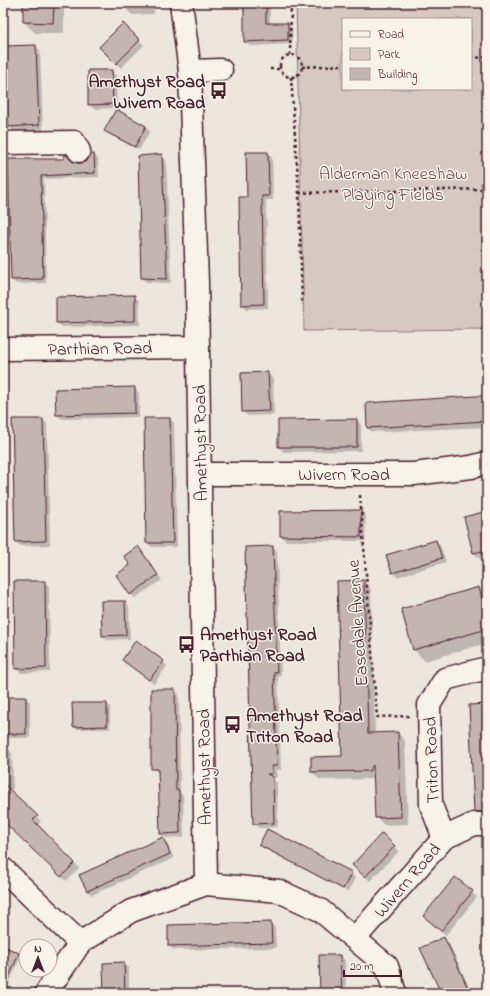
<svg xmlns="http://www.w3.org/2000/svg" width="490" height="996" font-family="'Indie Flower',sans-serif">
  <rect width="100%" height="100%" fill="#ece6dd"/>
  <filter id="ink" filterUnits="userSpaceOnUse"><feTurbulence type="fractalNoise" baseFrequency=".025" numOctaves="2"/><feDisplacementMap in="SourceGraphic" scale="8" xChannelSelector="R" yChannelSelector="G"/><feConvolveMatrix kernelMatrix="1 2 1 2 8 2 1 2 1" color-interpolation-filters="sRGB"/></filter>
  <g filter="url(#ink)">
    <path fill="#d5c9c2" stroke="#907476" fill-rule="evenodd" d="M296,3H487V329L304,331ZM343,19H471V89H343Z"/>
    <path fill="#0003" d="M24,3H64V33H35L24,22Z
      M127,3H154V14L132,15L127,10Z
      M242,3H270V24H288L292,28V44L250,46L245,41V13L242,10Z
      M123,25L144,45L121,68L100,47Z
      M36,46L40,50L43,130L13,131L9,126Z
      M112,71L116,76L117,108L94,109L89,104Z
      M145,127L150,131L139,150L110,135L106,131Z
      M267,153L272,157L273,200H266L268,308L247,309L242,304L248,198Z
      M94,155L98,159L99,177L44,179L46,283L16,284L12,280L10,160L73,163L79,164L86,163Z
      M162,155L166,160L171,283L146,282L142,278Z
      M134,296L139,301L140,325L62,327L57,323Z
      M268,374L273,378L274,415L248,416L243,411Z
      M134,388L139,393V417L62,419L57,415Z
      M487,397V427L372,432L368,428L426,401V399Z
      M170,419L174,423L177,547H152L147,543Z
      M43,420L47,424L50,545L20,546L16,541Z
      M357,420L361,425V451L284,452L279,447Z
      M361,511L366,515L365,541H286L281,536V512Z
      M487,512V563L485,564L474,553Z
      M436,541L440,545L446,562L397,577L393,572Z
      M138,547L162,580L135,598L131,594L132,565Z
      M273,547L277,551L281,676H278L281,770H276L277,778H272L277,783L278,827L259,828L254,824Z
      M363,581L371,589L375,734L398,733L405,741L408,824L384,825L376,817L374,779L320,780L312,772L343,757Z
      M44,582L49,586L50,672L21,673L16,668Z
      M479,588L487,596V643L425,661L414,650L403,610Z
      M125,602L129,606L130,639L107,640L103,635Z
      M123,660L163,662L167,666L154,684Z
      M175,690L179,694L180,793L183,795L184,837L166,838L161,833L159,773L152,768Z
      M3,698H25L30,702V738H3Z
      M107,704L110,707V729H77L74,726Z
      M3,749H8L12,753L13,789H3Z
      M11,791L41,821L37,826L79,868L66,881L3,820V799Z
      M382,835L399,851L370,881L353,865Z
      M162,839L167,843L174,858L92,895L87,891L80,876Z
      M260,845L351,873L355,878L348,892L265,849Z
      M455,878L477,897L446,935L424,916Z
      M271,923L275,928L276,948L174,950L169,946Z
      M444,939L449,943L472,993H442Z
      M3,947L21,956L5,993H3Z
      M340,956L345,960L346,993H321Z
      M124,963L129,968V993H105L104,964Z"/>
    <path fill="#c4b5b0" stroke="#4a1f2b" d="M23,3H54L53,23L23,22Z
      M244,3H266V23H288V40L244,42Z
      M123,23L140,40L116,64L99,47Z
      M36,45L39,125L8,127L5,46Z
      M88,70H112L113,104L88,105Z
      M116,109L146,126L135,147L104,131Z
      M246,152H268L269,196H262L264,304L241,305L239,197H247Z
      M91,154H94L95,173L41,176L43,279L11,280L8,159H64V155H67L72,161L79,163L85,162Z
      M162,154L167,279L141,278L138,156Z
      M135,295V321L56,323V297Z
      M268,372L270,411L242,412L241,373Z
      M135,387V413L56,415L55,389Z
      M476,396H487V421L367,428L366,403Z
      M144,418H170L173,543H146Z
      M12,419H43L46,541L15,542Z
      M357,419V447H278V420Z
      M361,510V537L280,536V511Z
      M487,511V550L473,553L464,517Z
      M436,540L442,558L392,573L386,555Z
      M138,546L158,575L130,595L116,575L130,565L124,556Z
      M273,546L277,672H274L277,766H272V774H267L273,777L274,823L253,824L245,547Z
      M364,580L368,733L398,732L401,817L375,818L373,765L370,771L311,772V757L342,756L337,581Z
      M14,581H45L46,668L15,669Z
      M479,587L487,619V629L413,650L401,609Z
      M101,601H125L126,635L102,636Z
      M136,640L164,661L149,680L122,660Z
      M151,689H175L176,790H179L180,833L160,834L158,769H151Z
      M3,697H26V734H3Z
      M72,703H107V726L73,727Z
      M487,704V812H474L469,705Z
      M3,783L38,816L33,820L75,863L61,877L3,821Z
      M267,829L352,872L343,889L259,845Z
      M382,833L395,846L365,877L352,865Z
      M163,837L170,854L87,891L79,875Z
      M455,877L473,891L441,931L423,916Z
      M271,922L272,943L168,946V925Z
      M444,937L457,964L470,993H441L420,948Z
      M3,946L19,953L3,992Z
      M319,955H340L342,993H320Z
      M124,962L125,993H104L103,963Z"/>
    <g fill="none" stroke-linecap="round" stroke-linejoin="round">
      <defs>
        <path id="minor" d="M181,3L190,71L197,283L206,884
          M190,71L221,70
          M3,143L74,142L79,151
          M3,349L198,347
          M201,474H414L471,467L487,463
          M444,838L431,805L429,705L445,679L487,668
          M3,869L80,943
          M355,938L444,838L474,824H487
          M46,993L80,943L131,911L206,884L279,891L320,910L387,966L395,993"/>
      </defs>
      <use href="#minor" stroke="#4a1f2b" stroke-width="25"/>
      <path stroke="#4a1f2b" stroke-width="2.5" stroke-dasharray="3 3" stroke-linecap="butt" d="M290,55L291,3
        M280 66a11 11 0 1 1 22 0a11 11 0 1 1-22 0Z
        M471,58L487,57
        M302,67L343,65
        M270,69H280
        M291,77L299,193L302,305
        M299,193L487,189
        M360,495L377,717L409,716"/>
      <use href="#minor" stroke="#f7f3e8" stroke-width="22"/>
    </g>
  </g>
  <defs>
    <symbol id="bus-bare" viewBox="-9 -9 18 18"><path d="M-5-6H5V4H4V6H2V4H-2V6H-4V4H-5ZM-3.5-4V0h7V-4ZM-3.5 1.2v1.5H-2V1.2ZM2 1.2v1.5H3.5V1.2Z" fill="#4a1f2b" stroke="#f7f3e8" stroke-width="2.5" paint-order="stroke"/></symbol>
  </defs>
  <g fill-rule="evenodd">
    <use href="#bus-bare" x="206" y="78" width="25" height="25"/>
    <use href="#bus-bare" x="174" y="632" width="25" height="25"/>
    <use href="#bus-bare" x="220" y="712" width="25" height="25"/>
  </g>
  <g text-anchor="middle" stroke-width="3" stroke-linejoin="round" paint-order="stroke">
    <g font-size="18" font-weight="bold" fill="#4a1f2b" stroke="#f7f3e8" text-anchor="start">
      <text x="205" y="87" text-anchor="end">Amethyst Road<tspan x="205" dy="21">Wivern Road</tspan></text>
      <text x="200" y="640">Amethyst Road<tspan x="200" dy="21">Parthian Road</tspan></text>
      <text x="246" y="721">Amethyst Road<tspan x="246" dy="21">Triton Road</tspan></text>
    </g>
    <g font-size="18" fill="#6d4a51" stroke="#f7f3e8">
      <text x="393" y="179">Alderman Kneeshaw<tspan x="393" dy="21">Playing Fields</tspan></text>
    </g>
    <g font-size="18" fill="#4a1f2b" stroke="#f7f3e8">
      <text transform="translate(100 348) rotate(-1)" y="6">Parthian Road</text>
      <text transform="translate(200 443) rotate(-91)" y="6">Amethyst Road</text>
      <text x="344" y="480">Wivern Road</text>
      <text transform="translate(357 623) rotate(-94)" y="6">Easedale Avenue</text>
      <text transform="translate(431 760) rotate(-92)" y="6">Triton Road</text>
      <text transform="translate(204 767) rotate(-91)" y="6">Amethyst Road</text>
      <text transform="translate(407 880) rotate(-49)" y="6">Wivern Road</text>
    </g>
  </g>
  <rect width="490" height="996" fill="none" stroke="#f7f3e8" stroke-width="16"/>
  <rect x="8" y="8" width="474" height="980" fill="none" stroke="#4a1f2b" stroke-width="1.5" filter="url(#ink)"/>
  <rect x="342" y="18" width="130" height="72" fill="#f7f3e8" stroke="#b29e9c"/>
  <rect x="350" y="31" width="20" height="6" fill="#f7f3e8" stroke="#b29e9c"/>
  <text x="378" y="38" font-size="12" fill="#4a1f2b">Road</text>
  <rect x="350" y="48" width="20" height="12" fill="#d5c9c2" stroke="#b29e9c"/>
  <text x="378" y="58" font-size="12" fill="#4a1f2b">Park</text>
  <rect x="350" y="68" width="20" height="12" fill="#c4b5b0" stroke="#b29e9c"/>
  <text x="378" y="78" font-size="12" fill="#4a1f2b">Building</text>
  <g transform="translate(38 958)"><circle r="19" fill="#f7f3e8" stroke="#b29e9c"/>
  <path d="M0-3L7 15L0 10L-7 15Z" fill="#4a1f2b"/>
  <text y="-6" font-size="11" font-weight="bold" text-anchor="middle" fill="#4a1f2b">N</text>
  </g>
  <path d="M344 970v6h57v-6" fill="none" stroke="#4a1f2b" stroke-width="2"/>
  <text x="350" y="970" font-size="12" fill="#4a1f2b" stroke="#f7f3e8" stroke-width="3" paint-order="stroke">20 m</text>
</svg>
